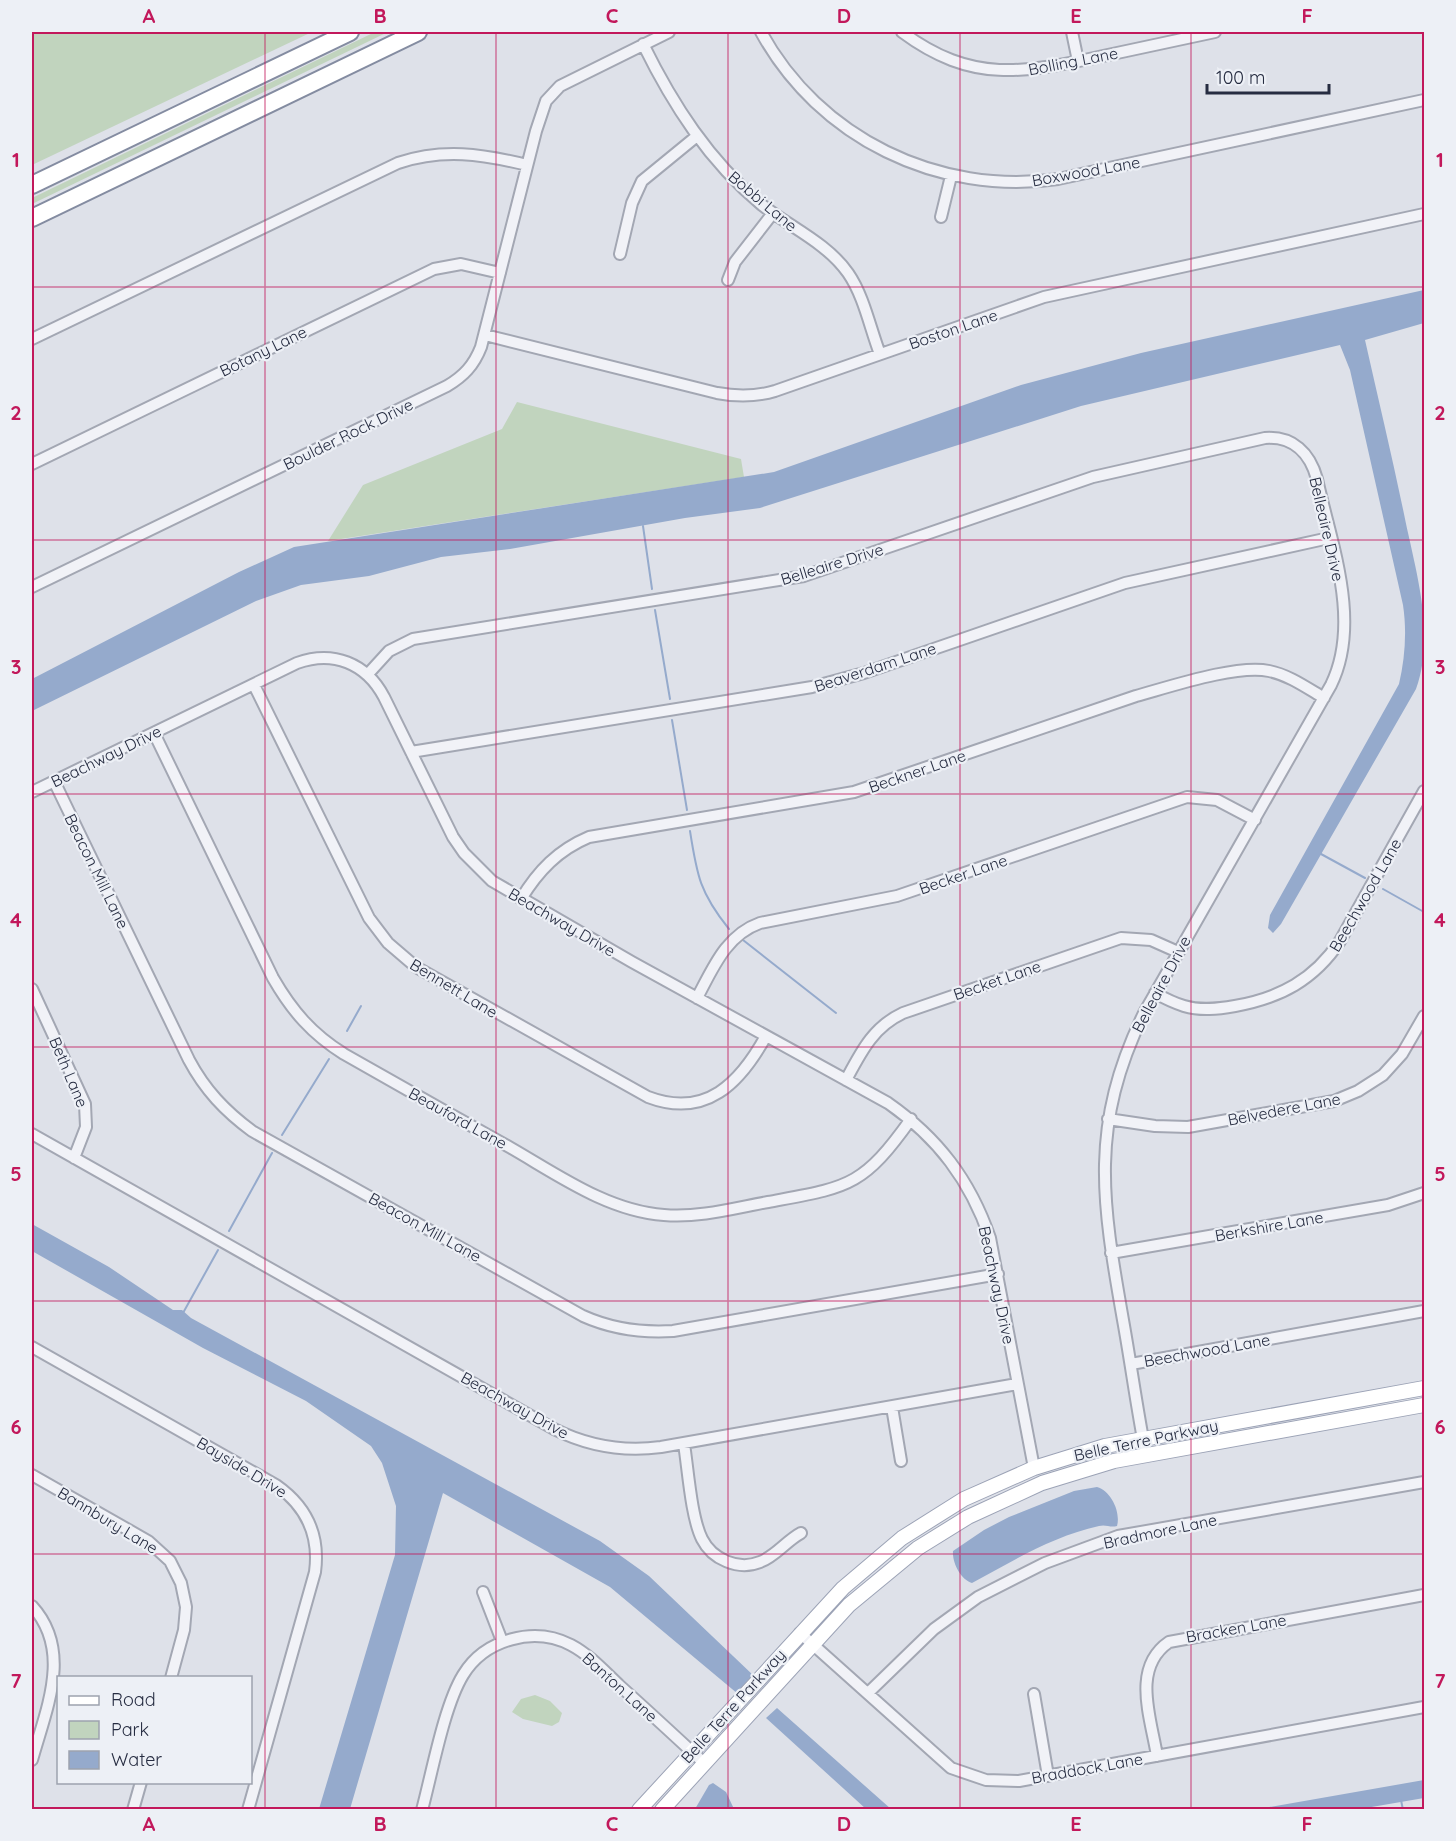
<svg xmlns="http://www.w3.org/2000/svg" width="1456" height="1841" font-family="Quicksand,sans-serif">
  <rect width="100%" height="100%" fill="#dee1e9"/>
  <path fill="#c1d4be" d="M32,32H312L32,165Z
    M375,32H388L32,204V198Z
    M517,402L741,459L744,477L328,541L363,485L502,429Z
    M535,1695L550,1701L562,1713L559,1722L552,1726L523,1719L512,1712L521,1699Z"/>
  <path fill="#95aacc" d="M1424,290V323L1365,340C1378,398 1392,456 1404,514C1415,569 1436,633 1416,689L1281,924L1273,933L1268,928L1270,915L1399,684C1405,658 1407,631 1403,605L1350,370L1340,345L1081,406L760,508L685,518L510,549L441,557L369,576L301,585L256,601L32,711V679L239,572L294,547L774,472L1021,385L1141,353Z
    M32,1224L109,1267L173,1310H182L191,1318L600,1541L649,1576L754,1676L738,1694L610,1587L443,1493L350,1809H319L395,1555L396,1506L382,1463L371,1446L306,1401L203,1348L32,1251Z
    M1097,1487C1111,1491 1121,1512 1117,1526C1110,1528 1106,1524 1099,1526C1053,1536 1013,1561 972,1583C961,1580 952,1563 953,1551L984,1530L1009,1517L1074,1491Z
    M777,1708L891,1809H866L766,1718Z
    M1424,1780V1798L1360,1809H1258Z
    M713,1783L726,1792L734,1809H695L709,1785Z"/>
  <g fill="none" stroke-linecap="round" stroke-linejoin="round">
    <path stroke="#95aacc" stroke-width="2" d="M643,526L652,589
      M655,610L670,699
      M672,720L687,810
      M690,831C697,876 700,893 729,929
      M1321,854L1365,878
      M1383,889L1424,912
      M743,940L836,1013
      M347,1031L361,1006
      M282,1135L329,1059
      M229,1231L272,1153
      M183,1313L218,1250
      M1401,1800L1403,1810"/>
    <defs>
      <path id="minor" d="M761,32C819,138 938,196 1058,179L1424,100
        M902,32C972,84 1024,73 1103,56C1140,48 1177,40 1215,32
        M1072,32L1078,61
        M643,44C673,105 709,161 762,205C790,227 827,243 848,273C864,296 870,328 880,354
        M941,217L951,176
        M620,254L632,203L642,181L697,136
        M728,280L735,262L773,213
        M485,335L717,393C738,397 755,397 775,391L1044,297L1424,214
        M32,339L398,163C443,148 482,154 527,165
        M32,464L434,269L461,264L500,273
        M32,587L447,386C464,376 474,365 481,347L536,131L546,101L560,86L669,32
        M368,674L389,651L413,639L804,576L1093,477L1265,438C1293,436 1310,453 1317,479C1331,543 1362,622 1331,685L1144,1013C1089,1126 1102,1201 1123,1320C1131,1364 1137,1410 1146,1455
        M254,685L369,918L388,943L416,967L648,1097C706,1119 740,1083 766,1036
        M154,733L273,978C292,1011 312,1034 344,1054C400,1086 455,1117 511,1148C558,1175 608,1211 664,1215C699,1218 735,1208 768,1202C848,1187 862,1188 911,1119
        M411,752L812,687L864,673L1125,583L1329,538
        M54,781L189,1060C205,1090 225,1111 252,1131L583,1316C612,1329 641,1333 673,1331L998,1274
        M32,792L297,663C333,650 366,663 384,697L453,837L464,853L492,881L632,962L888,1103C938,1138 970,1180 990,1238L1034,1468
        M521,899C538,871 558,850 589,837L854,792L1136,696C1169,687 1237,664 1269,671C1289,675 1307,688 1324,698
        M32,989L85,1104L86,1127L74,1158
        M1155,993C1164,998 1174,1003 1184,1006C1201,1011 1218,1009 1235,1006C1280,998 1314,980 1340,941L1424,791
        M697,998C713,968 726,935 760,923L897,896L1187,797L1217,800L1255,820
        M846,1080C861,1052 873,1027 903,1013L1121,938L1151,940L1178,952
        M1108,1119L1155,1126L1188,1127L1334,1101L1358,1091L1383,1075L1402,1054L1424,1016
        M32,1134L554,1429C588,1446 624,1452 661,1447L1017,1384
        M1111,1253L1388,1205L1424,1193
        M32,1347L276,1485C306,1506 320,1535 315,1572L248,1810
        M1131,1364L1424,1311
        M892,1407L901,1461
        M684,1444C688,1469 691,1517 702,1539C712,1559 738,1571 760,1562C776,1556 786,1541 801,1533
        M32,1475L148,1541L170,1561L181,1583L186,1607L184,1630L171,1678
        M483,1592L502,1641
        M32,1606C73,1651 46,1709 32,1760
        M800,1633L951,1768L986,1780L1019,1781L1424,1707
        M868,1693L934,1629L978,1597L1045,1563L1118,1536L1424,1482
        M1034,1694L1048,1776
        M1157,1756C1151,1718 1131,1668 1169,1642L1424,1595
        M133,1810L141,1782
        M422,1810C432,1773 444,1706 463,1675C485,1639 534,1626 571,1645C590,1655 605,1672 620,1686C648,1711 676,1737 704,1763"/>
      <path id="major" d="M639,1810L843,1588L902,1538L964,1499L1034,1468L1105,1446L1424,1388
        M662,1810L849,1605L918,1548L968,1517L1042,1483L1114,1461L1424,1405"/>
      <path id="highway" d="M32,185L350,32
        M32,218L418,32"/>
    </defs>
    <use href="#minor" stroke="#a3a7b3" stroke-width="14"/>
    <use href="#major" stroke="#9ca3b6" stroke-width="16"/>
    <use href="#highway" stroke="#848ca1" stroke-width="20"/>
    <use href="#minor" stroke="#f1f2f7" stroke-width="10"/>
    <use href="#major" stroke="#fff" stroke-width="14"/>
    <use href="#highway" stroke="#fff" stroke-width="16"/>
  </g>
  <path fill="none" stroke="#c2185b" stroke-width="1.5" stroke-opacity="0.55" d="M265,32V1810M496,32V1810M728,32V1810M960,32V1810M1191,32V1810M32,287H1424M32,540H1424M32,794H1424M32,1047H1424M32,1301H1424M32,1554H1424"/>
  <g text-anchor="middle" stroke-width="4.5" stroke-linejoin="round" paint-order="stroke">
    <g font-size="16" fill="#262c41" stroke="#edf0f6">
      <text transform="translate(1073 61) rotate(-11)" y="6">Bolling Lane</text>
      <text transform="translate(1086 171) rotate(-10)" y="6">Boxwood Lane</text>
      <text transform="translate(763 201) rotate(40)" y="6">Bobbi Lane</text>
      <text transform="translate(953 329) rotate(-19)" y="6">Boston Lane</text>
      <text transform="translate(263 351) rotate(-26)" y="6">Botany Lane</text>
      <text transform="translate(348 434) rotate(-26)" y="6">Boulder Rock Drive</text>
      <text transform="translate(1327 529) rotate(77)" y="6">Belleaire Drive</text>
      <text transform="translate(832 564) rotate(-17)" y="6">Belleaire Drive</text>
      <text transform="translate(875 667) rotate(-18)" y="6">Beaverdam Lane</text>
      <text transform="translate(106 756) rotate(-26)" y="6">Beachway Drive</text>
      <text transform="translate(917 771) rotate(-19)" y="6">Beckner Lane</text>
      <text transform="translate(97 871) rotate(64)" y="6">Beacon Mill Lane</text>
      <text transform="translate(963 874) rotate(-19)" y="6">Becker Lane</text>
      <text transform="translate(1365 895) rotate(-60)" y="6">Beechwood Lane</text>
      <text transform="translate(562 922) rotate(30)" y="6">Beachway Drive</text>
      <text transform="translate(997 980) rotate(-19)" y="6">Becket Lane</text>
      <text transform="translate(1161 984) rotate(-62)" y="6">Belleaire Drive</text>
      <text transform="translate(454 988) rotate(31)" y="6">Bennett Lane</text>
      <text transform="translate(69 1072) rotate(67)" y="6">Beth Lane</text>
      <text transform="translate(1284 1109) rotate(-11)" y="6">Belvedere Lane</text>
      <text transform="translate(458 1118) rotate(29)" y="6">Beauford Lane</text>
      <text transform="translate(1269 1226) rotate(-10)" y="6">Berkshire Lane</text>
      <text transform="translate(425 1227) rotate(29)" y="6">Beacon Mill Lane</text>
      <text transform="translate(997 1285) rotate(78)" y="6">Beachway Drive</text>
      <text transform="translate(1207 1350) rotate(-10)" y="6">Beechwood Lane</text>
      <text transform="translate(515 1405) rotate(29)" y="6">Beachway Drive</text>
      <text transform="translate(1146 1440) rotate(-12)" y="6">Belle Terre Parkway</text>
      <text transform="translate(242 1467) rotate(31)" y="6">Bayside Drive</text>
      <text transform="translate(108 1520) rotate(31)" y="6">Bannbury Lane</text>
      <text transform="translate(1160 1531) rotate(-12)" y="6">Bradmore Lane</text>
      <text transform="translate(1236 1628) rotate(-10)" y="6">Bracken Lane</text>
      <text transform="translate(620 1687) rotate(42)" y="6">Banton Lane</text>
      <text transform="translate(733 1706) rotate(-48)" y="6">Belle Terre Parkway</text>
      <text transform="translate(1087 1768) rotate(-10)" y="6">Braddock Lane</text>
    </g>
  </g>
  <rect width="1456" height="1841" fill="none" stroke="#edf0f6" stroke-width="66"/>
  <rect x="57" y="1676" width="195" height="108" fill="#edf0f6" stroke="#9da2ae" stroke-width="1.5"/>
  <rect x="69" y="1696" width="30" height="9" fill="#ffffff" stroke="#9da2ae" stroke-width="1.5"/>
  <text x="111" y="1706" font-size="18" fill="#262c41">Road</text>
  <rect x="69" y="1721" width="30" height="18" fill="#c1d4be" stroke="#9da2ae" stroke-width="1.5"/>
  <text x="111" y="1736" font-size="18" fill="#262c41">Park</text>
  <rect x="69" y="1751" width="30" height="18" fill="#95aacc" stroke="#9da2ae" stroke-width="1.5"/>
  <text x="111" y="1766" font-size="18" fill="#262c41">Water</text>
  <path d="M1207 84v9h122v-9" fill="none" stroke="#262c41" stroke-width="3"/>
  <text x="1216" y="84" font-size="18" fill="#262c41" stroke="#edf0f6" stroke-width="4.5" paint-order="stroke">100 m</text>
  <rect x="33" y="33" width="1390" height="1775" fill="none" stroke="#c2185b" stroke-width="2"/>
  <g font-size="20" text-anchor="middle" font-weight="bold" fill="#c2185b">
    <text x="149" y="23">A</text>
    <text x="380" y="23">B</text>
    <text x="612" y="23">C</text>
    <text x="844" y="23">D</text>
    <text x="1076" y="23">E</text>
    <text x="1307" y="23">F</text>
    <text x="16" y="167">1</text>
    <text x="1440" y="167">1</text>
    <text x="16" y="420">2</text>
    <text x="1440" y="420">2</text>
    <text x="16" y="674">3</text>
    <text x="1440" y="674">3</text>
    <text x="16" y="927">4</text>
    <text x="1440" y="927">4</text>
    <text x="16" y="1181">5</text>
    <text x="1440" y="1181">5</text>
    <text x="16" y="1434">6</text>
    <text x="1440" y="1434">6</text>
    <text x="16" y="1688">7</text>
    <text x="1440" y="1688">7</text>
    <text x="149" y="1831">A</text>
    <text x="380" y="1831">B</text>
    <text x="612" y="1831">C</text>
    <text x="844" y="1831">D</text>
    <text x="1076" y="1831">E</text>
    <text x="1307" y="1831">F</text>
  </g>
</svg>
